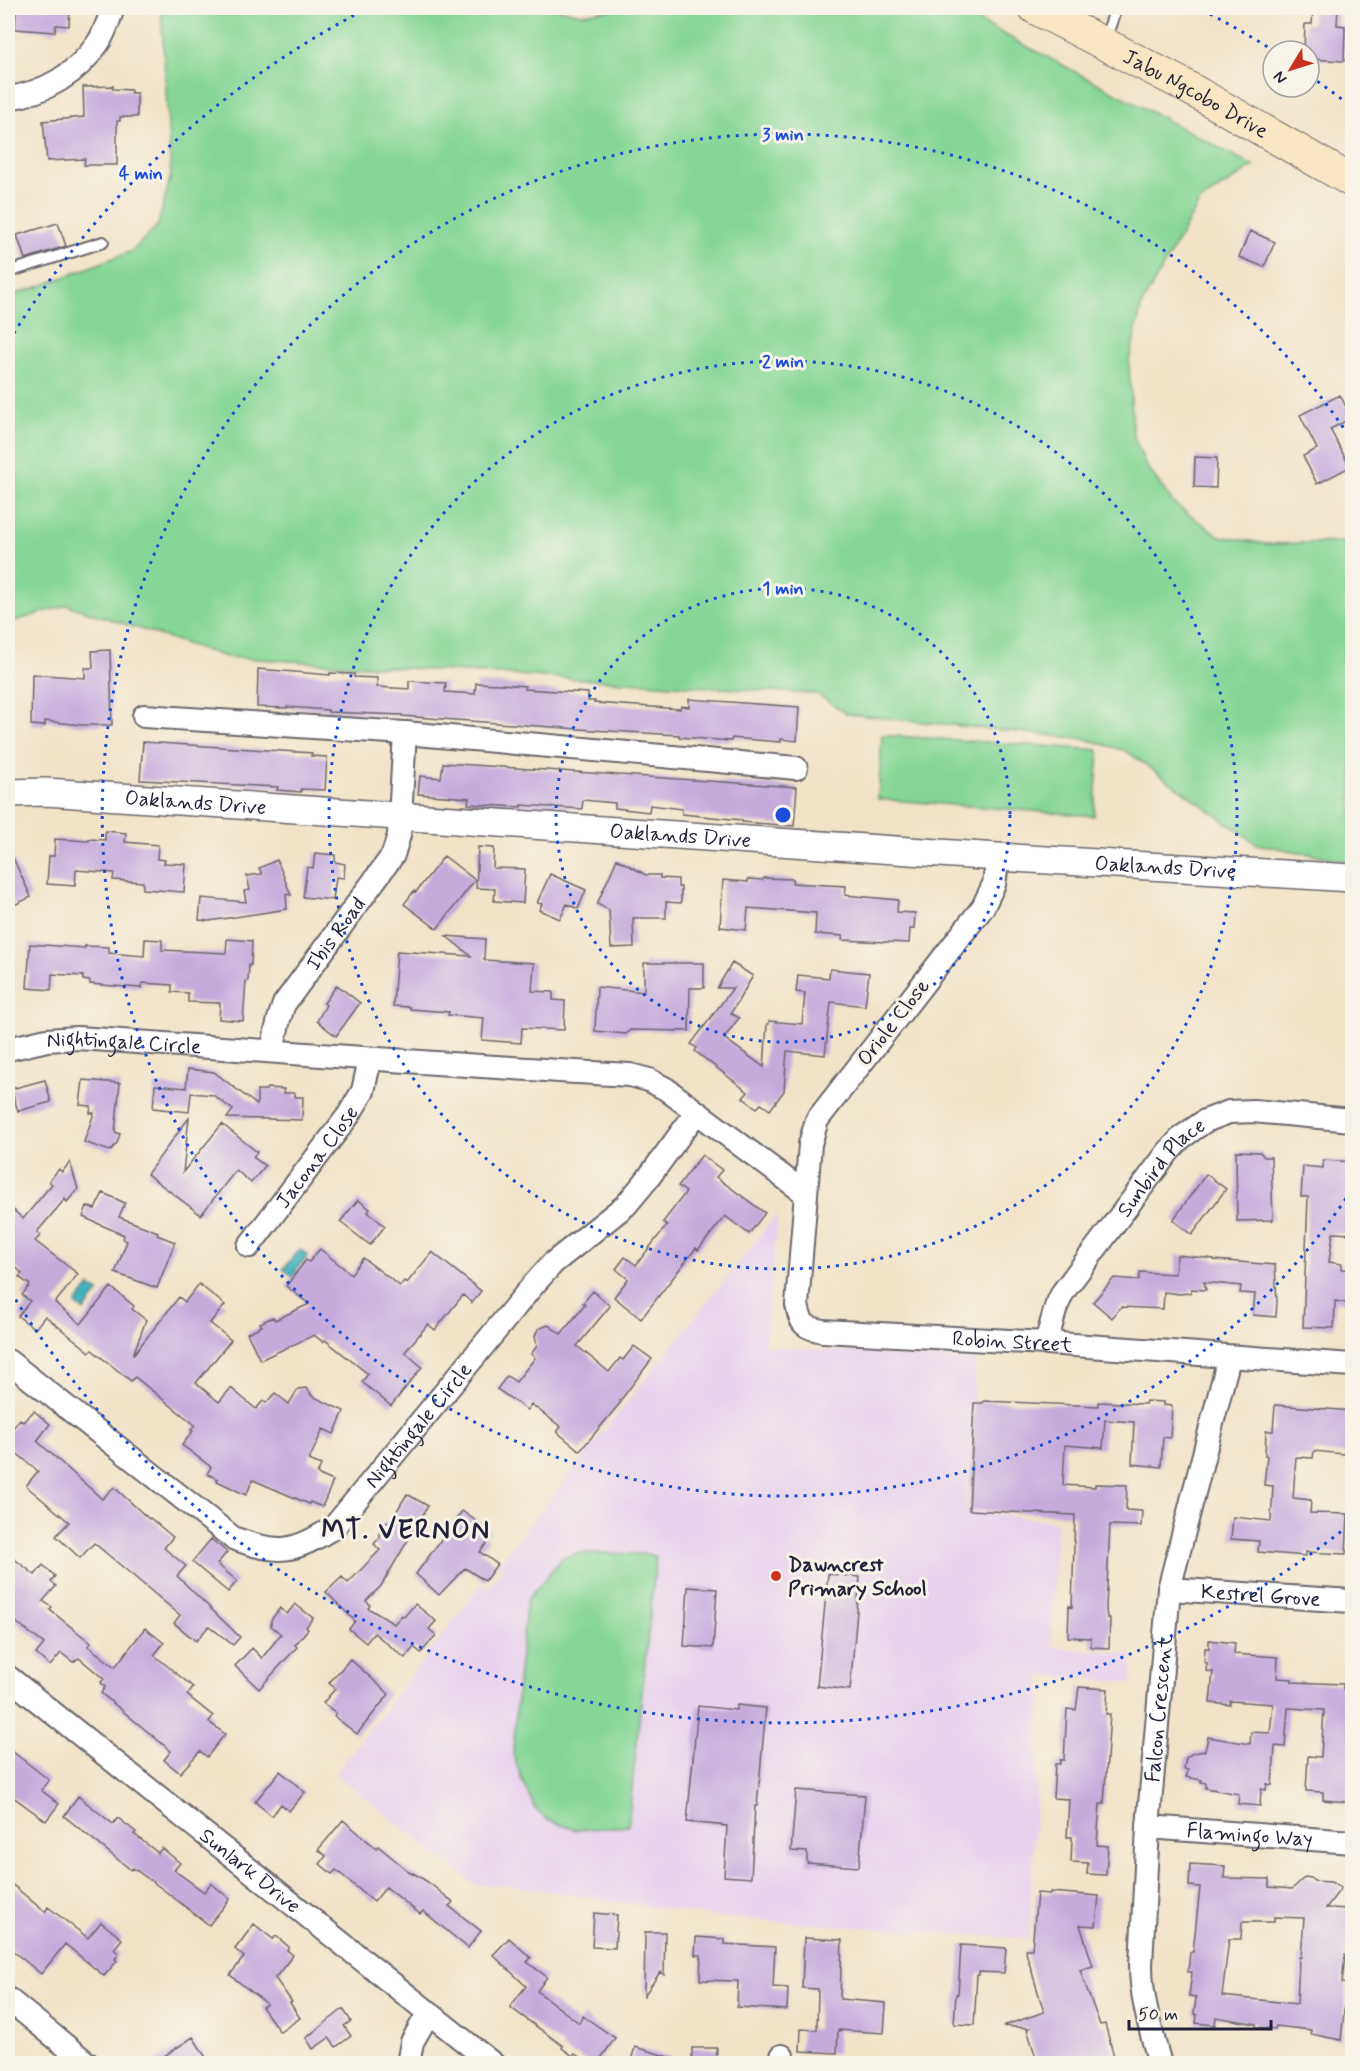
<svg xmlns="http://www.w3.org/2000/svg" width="1360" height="2071" font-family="Mynerve,sans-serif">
  <rect width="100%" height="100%" fill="#f7f3e8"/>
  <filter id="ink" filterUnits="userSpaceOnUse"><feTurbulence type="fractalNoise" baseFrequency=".0167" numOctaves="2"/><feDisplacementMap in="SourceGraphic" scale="12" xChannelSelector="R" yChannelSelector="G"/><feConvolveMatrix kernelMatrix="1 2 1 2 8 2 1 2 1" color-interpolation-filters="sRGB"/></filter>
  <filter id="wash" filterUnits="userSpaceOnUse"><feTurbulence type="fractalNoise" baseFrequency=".008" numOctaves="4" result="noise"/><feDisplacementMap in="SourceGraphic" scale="24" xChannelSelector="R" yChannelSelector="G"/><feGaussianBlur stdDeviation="1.35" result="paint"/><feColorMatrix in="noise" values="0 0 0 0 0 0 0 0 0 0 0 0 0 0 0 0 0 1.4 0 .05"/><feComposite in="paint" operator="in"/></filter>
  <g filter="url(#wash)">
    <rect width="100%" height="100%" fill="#f1e3c8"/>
    <path fill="#e8d2ee" d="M778,1213L765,1346L976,1360L966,1510L1057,1522L1051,1647L1133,1654L1132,1683L1042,1675L1029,1939L724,1918L508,1885H475L335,1774L482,1584L488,1587L502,1569L498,1564Z"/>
    <path fill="#86d797" stroke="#547c69" stroke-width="1.5" d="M161,8H555L581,14L621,8H954L1254,166L1200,201L1142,304L1129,361L1133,434L1145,464L1174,504L1220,536L1266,544L1352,542V862L1257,844L1126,751L1086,739L847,714L817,694L226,657L67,605L8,623V296L38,287L132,251L158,225L171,175Z
      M882,735L1099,750L1094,816L878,799Z
      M578,1553L648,1554L656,1557L628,1826L576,1830L548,1820L536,1810L523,1783L513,1754L519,1670L527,1600L563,1557Z"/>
    <path fill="#43b3bc" stroke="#326a7c" stroke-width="1.5" d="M300,1249L307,1255V1257L295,1270L298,1272L293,1277L283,1269Z
      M90,1286L99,1292L84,1311L76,1304Z"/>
    <g id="blocks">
      <path fill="#c5aadc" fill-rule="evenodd" d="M16,8H70L69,26L56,25L55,32L15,29Z
        M1313,8H1338L1337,25L1345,26L1344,61L1309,59V51H1304L1305,24H1312Z
        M113,86V89L131,90V93H137V117H120V121H117V165H84L85,159L47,161L43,121L84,117L83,87Z
        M58,223L66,246L25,259L17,235Z
        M1250,231L1275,242L1264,267L1239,257Z
        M1340,395L1352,418L1330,429L1350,467L1317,484L1303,456L1317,449L1300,415Z
        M1195,457L1217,458L1216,488L1194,487Z
        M110,650L112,725H82L45,721V726L31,725L32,674L85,678V668H93L92,651Z
        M258,669L330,675V673L354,674V677L377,678V687L409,689V681L446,683L445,692L475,694L476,683L500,684L525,686V689L588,693V701H595L594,703L680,709L681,706L689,707V699L799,707L797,741L781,739V742L732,738L731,741L679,737V735L592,730L402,716V715L328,712V710L287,707V708L257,707Z
        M143,742L312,753L311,756L327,757L325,790L301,789V792L277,790L278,787L140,780Z
        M443,763L797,787L794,826L742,822V820L682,814V809L650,805L649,812L615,808V803L583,800L582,809L521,805V807L468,804L469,798L418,794L420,776L441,778Z
        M105,831L126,833L125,842L158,845L157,859L165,860L164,863L186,864L184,892L143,889V882L113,880L114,873L76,870L75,886L47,884L49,856H54L55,839L89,841V839L105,840Z
        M8,847L31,897L14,905L8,891Z
        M478,847L494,848L493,868L525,869L523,903L494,901L495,889L476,888Z
        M315,853L335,855V862L345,864L344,878L336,877L333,900L303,897L307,867L313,868Z
        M444,856L475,880L437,929L404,904L414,891L416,892Z
        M617,859L646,875H660V878L678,879V887H681V903L666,902V918H633L634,947L611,948L609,910L597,904Z
        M277,860L291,895L286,894L287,909L209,921L199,920L201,898L246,902L244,891L250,890L247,876L262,874L259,868Z
        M550,874L586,890L578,909L567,904L560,919L539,910L542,904L537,903Z
        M764,878L793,879L792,883L846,886L845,895L898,900L897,912L915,913L914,929H910L909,943L842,940L843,936L815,934L816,913L748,908L746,930L720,927L723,880L748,882V879L763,880Z
        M446,936L485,939L484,960L534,963L532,991L553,992V1000L565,1001L564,1030L522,1028L521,1043L482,1040L484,1018L448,1015L449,1012L410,1009V1007L393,1006L397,951L471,956Z
        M145,939L162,940V950L226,953L227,939L252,941L251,965H249L248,981H246L243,1021L219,1019L220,1003L188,1002V993L172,992V985L142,983L141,988L126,987L90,984V981L83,980V976L52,974L51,990L27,988L30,944L85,948V946L109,947V953L144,956Z
        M644,963H704V988H690L689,1031L630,1030L626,1034L595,1031L597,987L644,992Z
        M732,963L753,976L731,1013L739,1018L724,1038L764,1067L767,1024H769V1021L802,1024L805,993L796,992L798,975L829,978L830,969L869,973L865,1006L831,1002L825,1055L787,1051L784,1091L770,1110L761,1104L757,1108L743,1098L748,1092L695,1051L697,1048L691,1044L733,988H717Z
        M337,985L360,1003L336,1036L317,1021L326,1005L324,1003Z
        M188,1069L214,1072L257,1105V1090H266L267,1088L284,1089L283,1093H295V1097H303L302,1120L227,1118L233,1110L213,1095L191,1093L189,1112L153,1108L155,1085L186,1088Z
        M45,1080L51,1102L18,1111L11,1089Z
        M83,1080L120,1083L115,1132L120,1134L117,1143L110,1151L84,1142L94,1113H90L91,1106L80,1105Z
        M189,1118L183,1172L222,1124L257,1152L253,1157L265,1166L251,1183L236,1170L201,1215L147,1174Z
        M1236,1151L1260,1152L1264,1157H1271L1273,1220L1237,1221Z
        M702,1155L722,1170L716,1177L765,1213L749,1234L725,1216L698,1250L696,1248L641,1319L614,1297L628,1279L616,1269L625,1257L636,1265L667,1225L663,1222L686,1192L678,1186Z
        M1323,1160L1353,1162V1234L1333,1233L1329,1262L1342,1264L1341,1269L1353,1270V1304L1335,1301L1334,1328L1303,1327L1308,1197H1301L1303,1166L1323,1168Z
        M70,1162L78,1189L67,1202L65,1199L37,1232L41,1235L35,1241L78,1274L55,1303L81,1324L111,1287L134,1306L132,1309L146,1320L133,1355L179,1297L185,1302L199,1284L225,1305L210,1323L231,1340L196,1383L219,1402L231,1388L256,1409L263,1401L266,1403L275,1393L289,1404L298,1389L307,1388L312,1396L344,1411L334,1434L323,1429L309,1460L321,1465L317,1474L333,1481L322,1507L310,1502L309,1504L253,1480L246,1495L217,1481L218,1479L207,1474L211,1467L182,1445L193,1431L191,1430L195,1425L135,1377L131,1381L92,1350L90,1352L45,1316L35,1329L18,1316L30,1301L22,1295L30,1285L19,1277L22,1273L8,1260V1205L23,1219L52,1184L49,1181L59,1169L62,1172Z
        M1206,1174L1226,1189L1192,1235L1173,1220Z
        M103,1193L125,1203L119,1217L158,1232L157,1235L175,1242L157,1288L115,1273L127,1241L123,1239L124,1235L83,1217L87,1206L95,1209Z
        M358,1200L370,1209L368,1212L385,1226L370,1245L340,1222Z
        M320,1249L351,1274L363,1258L400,1286L404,1281L407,1283L432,1252L481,1291L472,1303L463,1295L435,1330L428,1324L405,1352L422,1367L391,1406L362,1382L368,1374L325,1340L323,1342L314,1335L260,1360L247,1333L262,1326L260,1323L273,1317L275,1320L309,1304L286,1286L306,1260L309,1262Z
        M1177,1255L1214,1259V1260L1275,1265L1277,1301L1276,1317L1253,1315L1255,1294L1240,1293L1241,1286L1204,1282L1206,1290L1191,1289L1190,1293L1179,1294L1164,1292L1163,1309L1121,1307L1112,1318L1093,1302L1114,1278L1139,1280L1140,1272L1175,1274Z
        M593,1291L610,1306L577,1346L609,1372L620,1358L623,1360L634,1346L652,1359L620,1401L621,1402L580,1451L557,1432L561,1427L531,1404L527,1410L497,1389L507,1376L516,1382L535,1358L531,1354L537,1346L535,1336L538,1329L548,1325L561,1334L585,1305L583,1303Z
        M984,1401L1098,1406V1402L1145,1404L1146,1401L1163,1402V1405L1172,1406L1170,1438L1163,1437L1161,1467L1132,1464L1134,1422L1105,1420L1103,1448L1065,1445L1063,1485L1095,1487V1484L1127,1485L1126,1510L1142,1511L1141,1526L1110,1525L1106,1608L1107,1618H1110L1109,1648L1091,1647V1638L1068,1637L1069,1606L1072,1607L1075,1515L969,1510L974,1403H983Z
        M1275,1405L1353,1411V1455L1314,1451L1313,1458L1296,1457L1293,1498L1311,1500L1310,1513L1348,1514L1346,1554L1306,1552V1556L1258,1552L1259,1541L1231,1539L1233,1517L1271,1521L1273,1486L1264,1485L1267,1456L1265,1455L1266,1431H1273Z
        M34,1411L50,1424L37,1441L102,1499L114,1487L149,1519L150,1518L173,1537L164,1548L186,1566L177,1576L240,1637L233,1645L209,1626L196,1641L174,1623L180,1615L94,1543L80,1558L56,1536L69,1522L26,1486L38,1471L8,1446V1434L20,1419L23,1422Z
        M407,1494L428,1506L381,1586L366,1601L370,1605L368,1608L394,1624L402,1615L404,1617L415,1604L436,1621L429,1629L436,1635L421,1653L414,1647L405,1658L374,1633L366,1643L349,1629L355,1621L326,1592L342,1577L348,1583L380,1550L374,1544L380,1537V1524L390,1522Z
        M462,1511L490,1531L485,1538L489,1540L480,1552L497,1564L485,1581L465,1568L439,1595L416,1574Z
        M211,1539L227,1552L217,1564L237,1581L228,1592L192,1562Z
        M8,1554L35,1575L43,1565L55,1576L51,1582L56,1586L43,1601L52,1607L50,1610L91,1643L88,1646L115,1667L145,1628L164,1643L154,1655L193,1687L187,1695L213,1716L209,1722L225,1734L207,1757L200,1751L180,1773L164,1760L171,1751L101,1693L105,1687L100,1683L104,1679L79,1658L73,1662L61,1653L50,1666L36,1654L44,1644L8,1616Z
        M828,1574L860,1577L850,1690L817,1686Z
        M688,1587L717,1589L713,1648L684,1646Z
        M295,1604L313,1618L306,1627L308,1629L295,1645L297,1647L259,1689L235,1666L252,1648L262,1658L281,1634L271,1626V1620L280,1608L287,1614Z
        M1209,1640L1235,1643L1234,1654L1278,1657L1277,1678L1292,1679V1682L1343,1684V1689H1353L1348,1802L1323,1800V1792L1306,1791L1308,1756L1321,1757L1324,1710L1288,1708L1285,1747L1275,1746L1272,1785L1267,1784L1266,1790L1261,1789L1260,1806L1238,1804L1239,1794L1206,1788V1783L1201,1782L1202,1780L1186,1777L1188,1770L1184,1769L1186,1758L1193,1753L1205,1751L1208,1737L1250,1744L1251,1732L1270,1733L1273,1704L1230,1701V1705L1210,1703L1213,1672L1206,1671L1207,1663L1204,1662L1205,1648H1209Z
        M350,1659L389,1694L357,1734L334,1716L336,1713L323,1703L335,1689L329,1683Z
        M1079,1687L1108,1689L1106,1714H1110L1104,1804H1100L1097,1845L1108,1846L1106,1875L1087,1874L1088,1863L1071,1862L1072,1837H1067L1069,1799L1053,1798L1055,1764H1060V1760H1064L1067,1709L1076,1710Z
        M737,1705L766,1708L757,1806H755L751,1878L724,1876L727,1826L687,1822L698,1706L736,1710Z
        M8,1748L49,1780L41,1790L59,1804L46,1821L8,1793Z
        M280,1771L305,1792L289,1811L281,1804L272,1816L255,1802Z
        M796,1790L865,1795L859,1867L807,1863V1852L791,1851Z
        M78,1796L113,1824L118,1818L136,1832L134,1834L158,1853L162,1848L180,1863L174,1870L204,1892L211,1883L230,1899L209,1925L161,1888L133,1868L131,1870L64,1816Z
        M343,1820L376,1848L378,1846L412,1874L413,1873L428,1882L453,1902L449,1906L481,1931L468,1948L423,1911L420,1914L386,1887L374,1902L336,1870L332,1874L320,1864L326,1856L318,1850Z
        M1190,1864L1225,1866L1224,1878L1269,1879V1887L1292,1889L1305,1877L1311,1878L1314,1881L1331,1882L1341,1888L1326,1908L1353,1909L1352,1955H1345L1342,1983L1347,1984L1341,2040L1311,2034V2030L1276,2026L1275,2029L1256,2027V2024L1216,2017L1215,2025L1196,2023L1197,2015L1194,2014L1196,1997L1189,1996L1192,1972H1188L1190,1952H1193L1200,1887L1189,1886ZM1274,1917L1304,1918L1301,1957H1299L1297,2004L1222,1996L1229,1939H1241L1242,1922H1274Z
        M8,1881L45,1912L48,1907L88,1938L101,1922L122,1939L114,1949L119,1954L115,1959L117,1961L104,1976L65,1944L41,1974L8,1947Z
        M1050,1892L1099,1896L1096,1926L1080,1925L1093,1966L1080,1970L1100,2025L1105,2024L1116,2064H1038L1027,2029L1029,2028L1003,2026L1044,2012L1025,1949H1032L1037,1893L1050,1894Z
        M594,1913L617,1915L615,1948L592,1947Z
        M254,1924L273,1939L276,1936L289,1947L287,1950L293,1955L275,1978L292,2002L290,2003L300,2018L280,2032L262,2007L267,2004L230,1975L244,1957L235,1949Z
        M645,1932H665L664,1975L660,1972L644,1996Z
        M696,1937L724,1939V1944L775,1947L773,1987L788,1988L787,2010L737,2007L738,1981L700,1980L701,1955H695Z
        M509,1938L531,1958L527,1962L547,1977L537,1991L579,2023L583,2016L615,2038L597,2064H590L575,2054L573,2056L562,2048L563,2046L510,2007L526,1986L493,1955Z
        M804,1938L842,1940L840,1999L886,2003L884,2033L838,2030L837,2053L800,2051L801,2029L817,2030L818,1989L802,1988Z
        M961,1945L1006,1948L1004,1973L979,1972V1975H977L974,2025L954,2024L956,1994H958Z
        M343,2009L351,2021L344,2026L351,2036L336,2047L329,2038L313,2049L306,2038Z
        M193,2037L210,2064H152Z
        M635,2047L676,2059V2064H630Z
        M692,2048H717L716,2064H692Z"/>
    </g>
  </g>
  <g filter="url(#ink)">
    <use href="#blocks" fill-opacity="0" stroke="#6a666c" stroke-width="1.5"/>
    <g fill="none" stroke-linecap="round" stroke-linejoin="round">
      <defs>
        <path id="service" d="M1105,40L1116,8
          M8,272L103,242"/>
        <g id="minor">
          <path d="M8,98C45,93 77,74 98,43C105,33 109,19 113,8"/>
          <path d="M144,716L405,733L796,768"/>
          <path id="s1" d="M998,857L994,884L983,907L817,1120L810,1144L797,1305C801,1325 804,1327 823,1331L1046,1343L1352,1365"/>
          <path id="s2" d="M8,1049L47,1040L76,1038C261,1050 445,1065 630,1075L649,1080L666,1089L806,1194"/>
          <path id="s3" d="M272,1050L279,1019L284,1004L393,855L399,835L405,733"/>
          <path id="s4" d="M249,1246L348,1116L363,1091L370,1059"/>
          <path id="s5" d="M1046,1343L1056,1307L1063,1292L1168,1152L1182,1137L1205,1121L1229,1112L1253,1111L1352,1120"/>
          <path id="s6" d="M8,1361L233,1538C279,1555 293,1553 334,1527L534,1284L553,1263L626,1205L646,1181L696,1113"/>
          <path id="s7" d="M1169,1589L1352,1601"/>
          <path id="s8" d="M8,1677L493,2064"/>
          <path id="s9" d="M1148,1827L1352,1842"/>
          <path d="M8,1999L88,2064"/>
          <path d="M408,2064L412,2042L429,2012"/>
          <path d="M782,2064V2056"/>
          <path id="s10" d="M1160,2064C1151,2031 1141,1999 1141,1965L1148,1827L1169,1589L1229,1358"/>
        </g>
        <g id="tertiary">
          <path id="s11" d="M8,793L46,792L998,857L1352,878"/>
        </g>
        <g id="secondary">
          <path id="s12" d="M1035,8L1178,82L1352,181"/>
        </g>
      </defs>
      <use href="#service" stroke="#6a666c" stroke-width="14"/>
      <use href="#minor" stroke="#6a666c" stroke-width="26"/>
      <use href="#tertiary" stroke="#6a666c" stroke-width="30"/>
      <use href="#secondary" stroke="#6a666c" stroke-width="34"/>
      <use href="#service" stroke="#fff" stroke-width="10"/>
      <use href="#minor" stroke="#fff" stroke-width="22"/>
      <use href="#tertiary" stroke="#fff" stroke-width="27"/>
      <use href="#secondary" stroke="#f9e7c3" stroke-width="32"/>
    </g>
  </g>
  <g fill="none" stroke="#1d4ed8" stroke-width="3" stroke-dasharray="3 6">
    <circle cx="783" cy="815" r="227"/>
    <circle cx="783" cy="815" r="454"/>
    <path d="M1351 1191A681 681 0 1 1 1351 439"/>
    <path d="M1348 1526A908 908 0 0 1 9 1289M9 341A908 908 0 0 1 364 10M1202 10A908 908 0 0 1 1271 49M1310 76A908 908 0 0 1 1348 104"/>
  </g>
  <circle fill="#c8321e" stroke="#f7f3e8" stroke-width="2" cx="776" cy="1576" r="6"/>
  <g text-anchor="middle" stroke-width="6" stroke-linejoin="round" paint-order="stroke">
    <g font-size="21" fill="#22223b" stroke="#f7f3e8">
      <text dy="7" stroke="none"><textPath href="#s12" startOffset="182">Jabu Ngcobo Drive</textPath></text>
      <text dy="7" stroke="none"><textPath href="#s11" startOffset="188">Oaklands Drive</textPath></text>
      <text dy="7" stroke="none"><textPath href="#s11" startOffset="674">Oaklands Drive</textPath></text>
      <text dy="7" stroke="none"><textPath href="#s11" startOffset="1160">Oaklands Drive</textPath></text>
      <text dy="7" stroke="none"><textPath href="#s3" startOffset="135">Ibis Road</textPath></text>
      <text transform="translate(893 1022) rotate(-52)" y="7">Oriole Close</text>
      <text dy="7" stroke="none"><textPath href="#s2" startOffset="117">Nightingale Circle</textPath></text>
      <text dy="7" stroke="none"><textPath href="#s4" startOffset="112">Jacona Close</textPath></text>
      <text dy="7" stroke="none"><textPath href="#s5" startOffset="213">Sunbird Place</textPath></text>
      <text dy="7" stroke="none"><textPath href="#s1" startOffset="740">Robin Street</textPath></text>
      <text dy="7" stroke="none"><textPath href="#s6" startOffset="526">Nightingale Circle</textPath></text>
      <text dy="7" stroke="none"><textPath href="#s7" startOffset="92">Kestrel Grove</textPath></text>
      <text dy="7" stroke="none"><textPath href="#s10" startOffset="358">Falcon Crescent</textPath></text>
      <text dy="7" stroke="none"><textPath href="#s9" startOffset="102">Flamingo Way</textPath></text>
      <text dy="7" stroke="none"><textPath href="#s8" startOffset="310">Sunlark Drive</textPath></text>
    </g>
    <g font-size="21" font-weight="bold" fill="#22223b" stroke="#f7f3e8" text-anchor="start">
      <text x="788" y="1571">Dawncrest<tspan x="788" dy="24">Primary School</tspan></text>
    </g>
    <g font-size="27" font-weight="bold" letter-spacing="1.5" fill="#22223b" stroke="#f7f3e8">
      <text x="406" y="1538">MT. VERNON</text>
    </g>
  </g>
  <circle cx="783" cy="815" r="9" fill="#1d4ed8" stroke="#f7f3e8" stroke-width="3"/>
  <g font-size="18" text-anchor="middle" font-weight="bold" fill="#1d4ed8" stroke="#f7f3e8" stroke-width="6" stroke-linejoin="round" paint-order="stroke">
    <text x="783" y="140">3 min</text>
    <text x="141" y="179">4 min</text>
    <text x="783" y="367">2 min</text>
    <text x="783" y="594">1 min</text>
  </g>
  <rect width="1360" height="2071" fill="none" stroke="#f7f3e8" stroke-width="30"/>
  <g transform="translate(1291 69) rotate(232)"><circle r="28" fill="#f7f3e8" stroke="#a29fa3" stroke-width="1.5"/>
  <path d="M0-4.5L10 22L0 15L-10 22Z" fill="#c8321e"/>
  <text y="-9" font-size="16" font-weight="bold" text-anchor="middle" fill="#22223b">N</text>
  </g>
  <path d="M1129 2020v9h142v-9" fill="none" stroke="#22223b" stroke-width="3"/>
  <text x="1138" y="2020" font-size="18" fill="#22223b" stroke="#f7f3e8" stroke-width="4.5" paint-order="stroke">50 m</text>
</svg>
